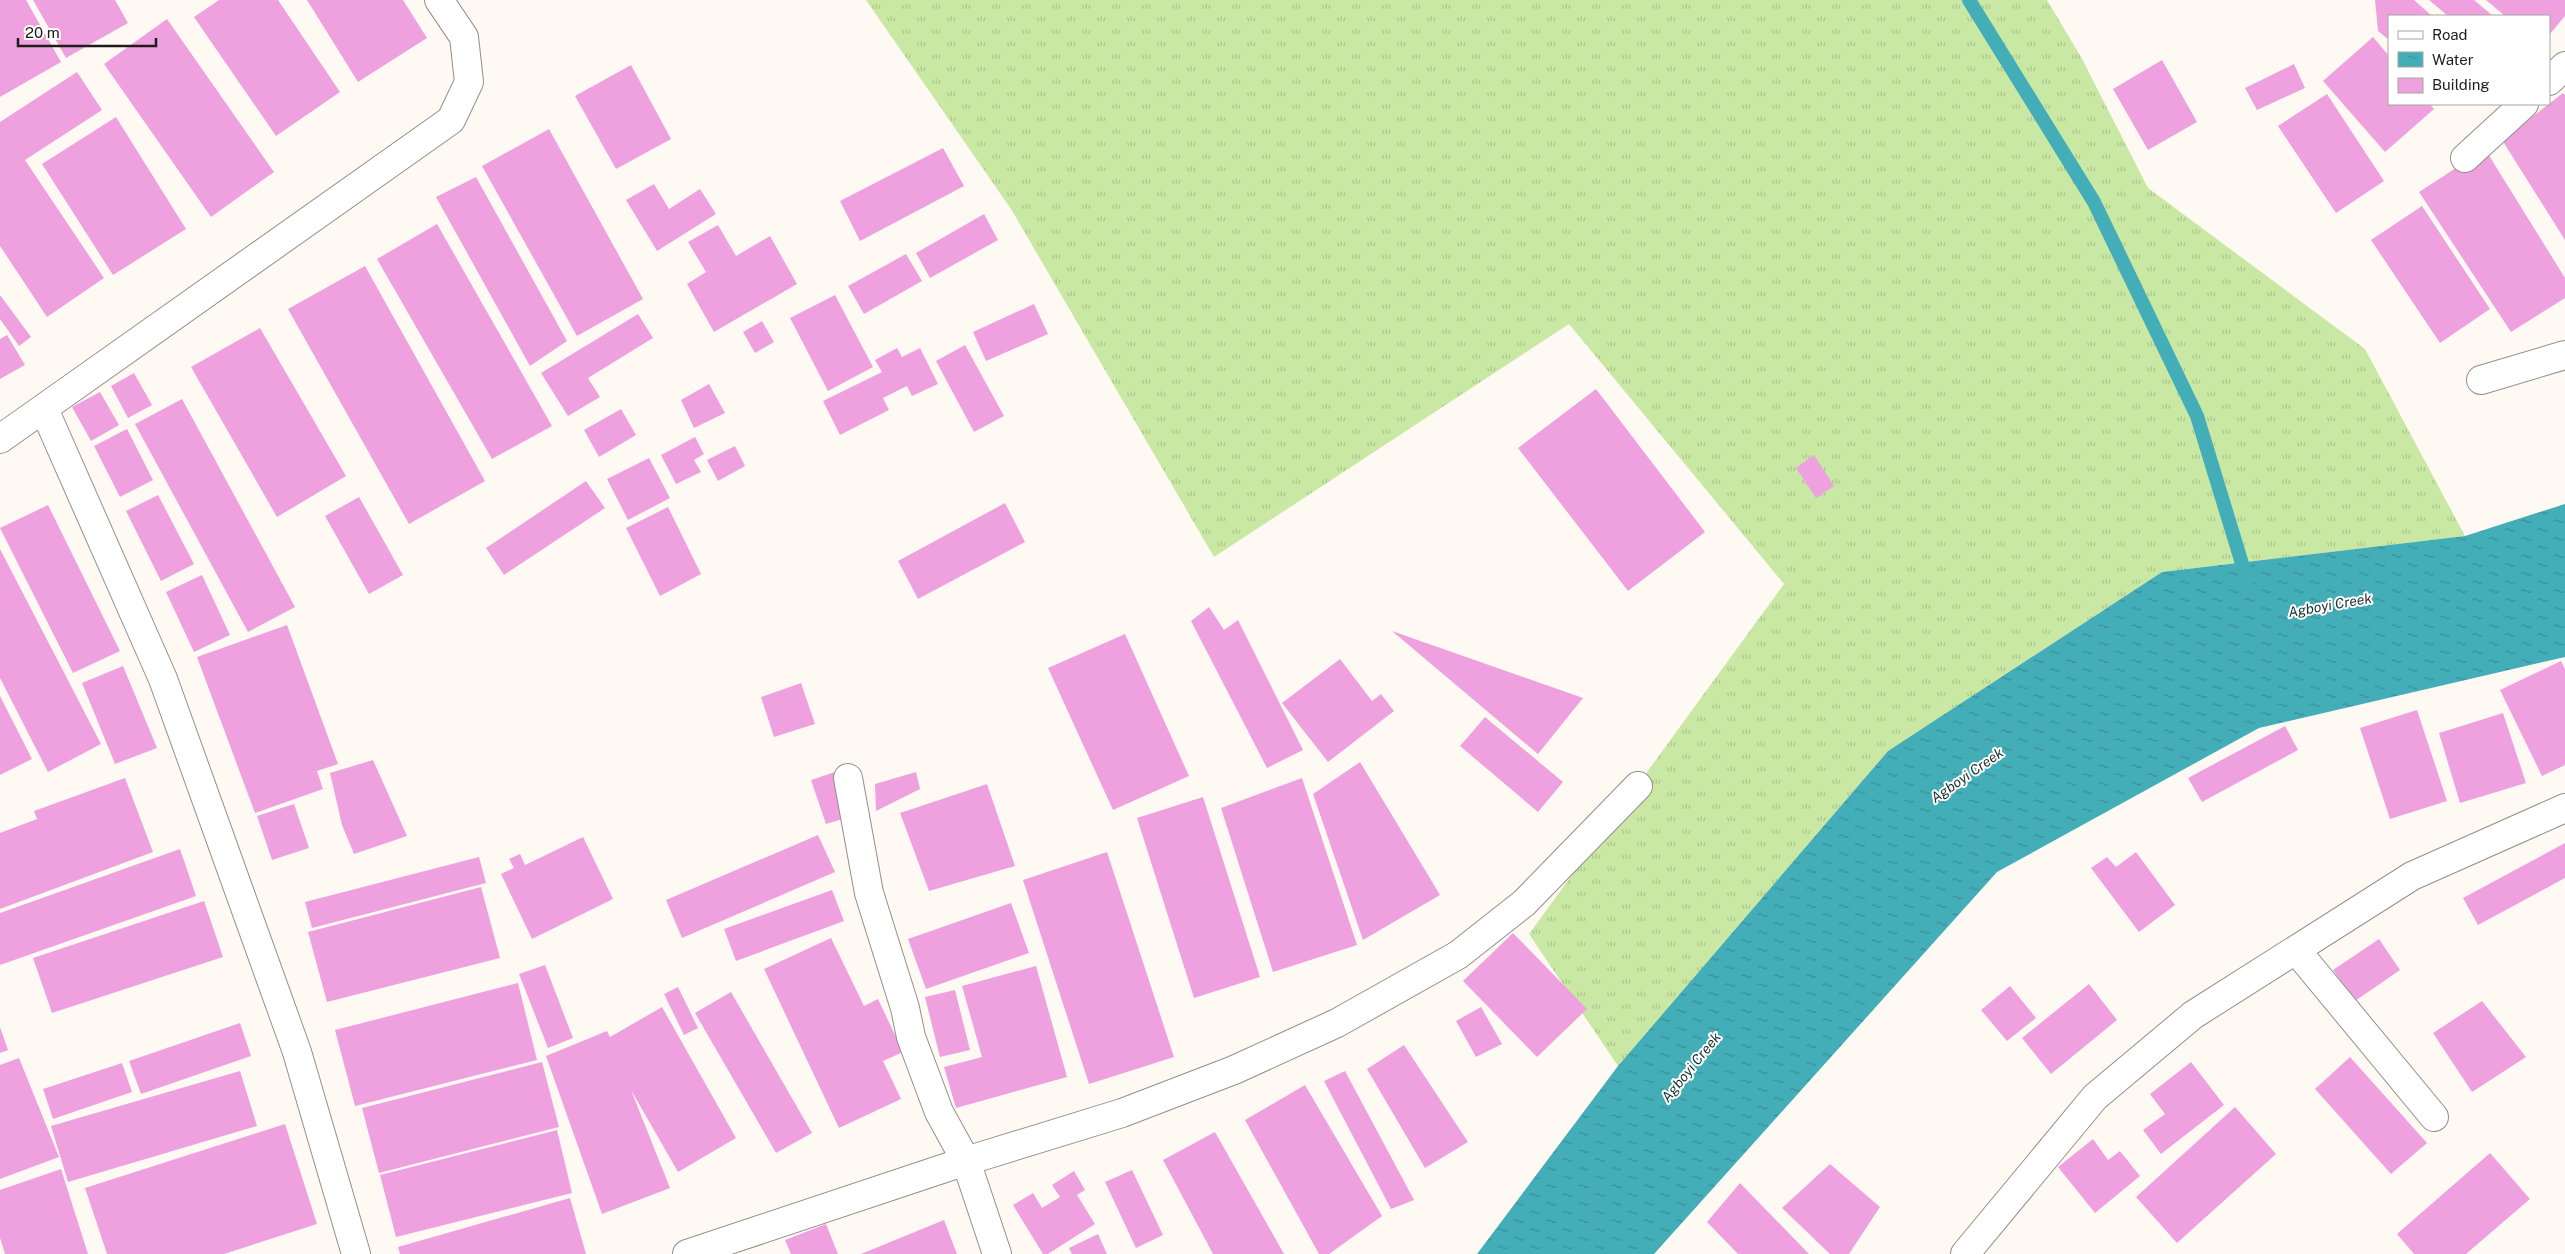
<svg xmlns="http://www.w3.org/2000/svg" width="2565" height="1254" font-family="'Public Sans',sans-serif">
  <defs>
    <pattern id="grass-tufts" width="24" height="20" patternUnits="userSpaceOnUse" patternTransform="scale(1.25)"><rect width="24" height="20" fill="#c9e8a4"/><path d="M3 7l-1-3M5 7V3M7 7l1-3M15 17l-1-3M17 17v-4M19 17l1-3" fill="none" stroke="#acc78d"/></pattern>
    <pattern id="water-ripples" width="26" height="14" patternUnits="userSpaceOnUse" patternTransform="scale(1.25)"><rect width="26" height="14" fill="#44aeb8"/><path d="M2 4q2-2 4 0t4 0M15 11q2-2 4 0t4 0" fill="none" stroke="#388d95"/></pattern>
  </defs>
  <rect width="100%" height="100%" fill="#fff9f4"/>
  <path fill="url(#grass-tufts)" d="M866,0H2047L2081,57L2148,188L2365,349L2465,536L2162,572L1888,751L1618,1066L1529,934L1784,584L1569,324L1214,557L1011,209Z"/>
  <path fill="url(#water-ripples)" d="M2565,504V657L2259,728L1997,872L1654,1254H1477L1618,1066L1888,751L2162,572L2465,536Z"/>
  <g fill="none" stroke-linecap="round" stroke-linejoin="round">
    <path stroke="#44aeb8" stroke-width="14" d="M1969,0L2094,202L2197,416L2247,580"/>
  </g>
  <path fill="#efa1df" d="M0,0H26L61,62L0,97Z
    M33,0H115L128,23L66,58Z
    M219,0H278L340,92L276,136L194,17Z
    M307,0H403L427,38L358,82Z
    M2375,0H2414L2432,16H2389V40L2378,31Z
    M2429,0H2474L2493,16H2448Z
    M2486,0H2565V16L2549,35V16H2505Z
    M167,19L274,172L211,217L104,64Z
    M2373,37L2389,56V104H2430L2434,109L2385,152L2323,81Z
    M2162,60L2197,122L2148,150L2113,89Z
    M2294,64L2305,88L2257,110L2245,88Z
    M631,65L671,139L616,169L575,96Z
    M77,72L102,110L25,160L104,278L47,317L0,246V122Z
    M2563,93L2565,95V240L2502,140Z
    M2327,94L2384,181L2336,213L2278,126Z
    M116,117L186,229L113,275L42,164Z
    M549,129L643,299L577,336L482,166Z
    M943,148L964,186L860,241L840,201Z
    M2485,149L2565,278V298L2511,332L2419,192Z
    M476,177L567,341L530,366L436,197Z
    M654,184L669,209L700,189L716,214L657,251L626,200Z
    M2422,206L2490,309L2440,343L2371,240Z
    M984,214L998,240L930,278L916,253Z
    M437,224L552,426L492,459L377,259Z
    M718,225L736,256L770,236L797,284L714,332L687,284L706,272L688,242Z
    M906,254L922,281L864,314L848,286Z
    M365,266L485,481L409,524L288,309Z
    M0,295L31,337L19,346L0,319Z
    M835,295L873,367L828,391L790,318Z
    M1034,304L1048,334L986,361L973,332Z
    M638,314L653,338L588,378L600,397L568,416L541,373Z
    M762,321L774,342L755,353L743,332Z
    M260,328L346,476L277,517L191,367Z
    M7,335L25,365L0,379V339Z
    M965,345L1004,416L974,432L936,361Z
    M897,348L902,357L920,348L938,384L912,396L907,386L883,398L889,410L840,435L823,401L882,372L875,360Z
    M134,373L152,405L128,418L111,386Z
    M709,384L725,413L694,428L681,400Z
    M1596,389L1705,532L1628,591L1518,448Z
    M100,392L119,425L91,441L72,407Z
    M182,399L295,607L248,632L135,424Z
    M621,409L636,435L599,457L584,430Z
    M127,429L153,480L120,497L94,446Z
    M695,437L704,454L694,460L701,472L676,484L661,455Z
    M735,446L745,466L718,481L707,460Z
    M1814,455L1834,486L1816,498L1796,468Z
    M649,458L670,498L628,520L607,479Z
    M586,481L605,508L504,575L486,548Z
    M158,495L194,564L161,581L126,511Z
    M359,497L403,575L369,594L325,516Z
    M1005,503L1025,542L918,599L898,561Z
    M48,505L120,651L73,673L0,528Z
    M668,507L701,574L660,596L626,528Z
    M0,549L101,744L48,772L0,678Z
    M202,575L230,635L194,652L166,592Z
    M1209,607L1224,630L1238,620L1303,750L1267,768L1191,621Z
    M287,625L338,764L317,771L323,789L255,813L197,657Z
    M1392,631L1583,698L1538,754Z
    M1125,634L1189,776L1113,810L1048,668Z
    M1340,659L1372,701L1381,694L1394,711L1328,762L1282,703Z
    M2561,661L2565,669V765L2542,776L2500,690Z
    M123,666L157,748L115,764L82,683Z
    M801,683L815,724L774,737L761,697Z
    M0,696L32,759L0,775Z
    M2417,710L2447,801L2390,819L2360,728Z
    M2503,713L2526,783L2460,803L2439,733Z
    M1485,717L1563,782L1538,812L1460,746Z
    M2285,726L2298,750L2202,802L2188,778Z
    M373,760L407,836L354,854L342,825L330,773Z
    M1360,762L1440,895L1363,940L1313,794Z
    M835,772L849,817L826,824L811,780Z
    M916,772L920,789L876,811L875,784Z
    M125,778L153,852L0,909V833L37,819L34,811Z
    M1302,778L1357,945L1273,972L1221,808Z
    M987,784L1015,866L929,891L900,813Z
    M1203,797L1260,977L1194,998L1137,818Z
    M294,804L309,848L272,860L257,816Z
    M818,835L835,872L682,938L666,900Z
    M583,837L613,899L532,939L501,874L514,868L509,859L520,854L525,865Z
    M2565,843V878L2478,925L2463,898Z
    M180,849L196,896L0,965V913Z
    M1107,852L1174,1057L1089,1084L1023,880Z
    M2136,852L2175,905L2139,932L2091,868L2107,857L2116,867Z
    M479,857L486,883L312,928L305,902Z
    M481,887L500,958L327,1002L308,932Z
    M832,890L844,921L736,961L724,929Z
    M204,901L223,957L52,1013L33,958Z
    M1011,903L1029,953L926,989L908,939Z
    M1513,933L1587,1009L1537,1057L1463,981Z
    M831,938L864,1006L878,999L903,1052L883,1061L901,1099L839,1128L764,969Z
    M2379,939L2400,970L2355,1001L2333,970Z
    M545,965L573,1038L548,1048L519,974Z
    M1036,966L1067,1077L956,1108L944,1067L982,1057L962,986Z
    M518,983L537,1060L355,1106L335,1030Z
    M2089,984L2117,1020L2051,1074L2022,1038Z
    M2010,986L2036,1018L2007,1041L1981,1010Z
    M678,987L698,1028L684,1035L664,994Z
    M955,990L970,1050L940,1057L925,997Z
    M731,992L812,1133L776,1153L695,1013Z
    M2482,1001L2526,1057L2472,1092L2433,1033Z
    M662,1007L736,1138L678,1172L631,1090L670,1188L602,1214L546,1056L607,1031L610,1037Z
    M1481,1007L1502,1044L1476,1057L1456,1021Z
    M240,1023L251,1056L141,1094L129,1061Z
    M0,1027L8,1050L0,1053Z
    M1404,1045L1468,1142L1425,1168L1367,1069Z
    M2350,1057L2427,1143L2391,1174L2315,1089Z
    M19,1058L59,1157L0,1179V1065Z
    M542,1062L559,1127L379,1173L362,1108Z
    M2191,1062L2224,1105L2161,1154L2143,1130L2165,1114L2150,1094Z
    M122,1063L132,1092L53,1119L43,1089Z
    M240,1071L257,1126L68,1182L51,1126Z
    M1345,1071L1414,1200L1391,1209L1324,1081Z
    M1305,1085L1382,1216L1329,1254H1319L1245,1120Z
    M2235,1107L2276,1154L2177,1243L2136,1197Z
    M285,1124L317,1224L224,1254H107L85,1188Z
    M557,1130L572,1193L396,1237L380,1175Z
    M1215,1132L1284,1254H1213L1163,1160Z
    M2093,1139L2108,1160L2120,1151L2140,1176L2095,1213L2058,1167Z
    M2490,1153L2530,1199L2466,1254H2414L2397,1234Z
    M1830,1164L1880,1207L1849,1254H1830L1782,1208Z
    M61,1169L88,1254H5L0,1238V1190Z
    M1132,1170L1163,1235L1136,1248L1105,1182Z
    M1074,1171L1085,1190L1077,1195L1095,1224L1048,1254H1043L1013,1205L1033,1193L1042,1208L1060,1197L1052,1185Z
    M1740,1183L1809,1254H1738L1707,1222Z
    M570,1198L586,1254H400L398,1247Z
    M944,1220L957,1254H861Z
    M826,1224L838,1254H791L785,1240Z
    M1098,1234L1107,1254H1072L1069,1248Z"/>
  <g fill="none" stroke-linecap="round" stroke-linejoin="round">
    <defs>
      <path id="minor" d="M2549,81L2565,66
        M2465,158L2524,104
        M2481,380L2565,355
        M44,409L163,679L297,1052L356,1254
        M0,439L451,120L469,82L464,37L439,0
        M848,778L869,893L905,1008L911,1037L939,1112L966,1161L997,1254
        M2296,950L2434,1117
        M687,1254L966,1161L1122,1113L1234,1070L1337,1023L1458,955L1524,903L1638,786
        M1965,1254L2095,1097L2193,1015L2412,876L2565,808"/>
    </defs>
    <use href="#minor" stroke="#948f8b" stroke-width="30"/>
    <use href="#minor" stroke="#fff" stroke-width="28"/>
  </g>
  <g text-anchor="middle" stroke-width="4" stroke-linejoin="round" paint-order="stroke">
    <g font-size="14" font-style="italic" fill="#172f32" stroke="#fff">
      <text transform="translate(2330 605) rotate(-10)" y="5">Agboyi Creek</text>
      <text transform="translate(1967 775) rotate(-35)" y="5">Agboyi Creek</text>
      <text transform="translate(1691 1067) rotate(-51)" y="5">Agboyi Creek</text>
    </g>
  </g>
  <rect x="2388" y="15" width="162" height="90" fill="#ffffff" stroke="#a5a5a4"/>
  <rect x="2398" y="31" width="25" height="8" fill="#ffffff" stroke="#a5a5a4"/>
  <text x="2432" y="40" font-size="15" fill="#1f1d1b">Road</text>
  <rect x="2398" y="52" width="25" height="15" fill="url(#water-ripples)" stroke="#a5a5a4"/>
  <text x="2432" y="65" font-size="15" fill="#1f1d1b">Water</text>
  <rect x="2398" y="78" width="25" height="15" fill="#efa1df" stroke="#a5a5a4"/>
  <text x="2432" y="90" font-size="15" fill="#1f1d1b">Building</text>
  <path d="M18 38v8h138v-8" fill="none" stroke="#1f1d1b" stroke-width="2.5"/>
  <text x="25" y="38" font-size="15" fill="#1f1d1b" stroke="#ffffff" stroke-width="4" paint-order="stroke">20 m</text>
</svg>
